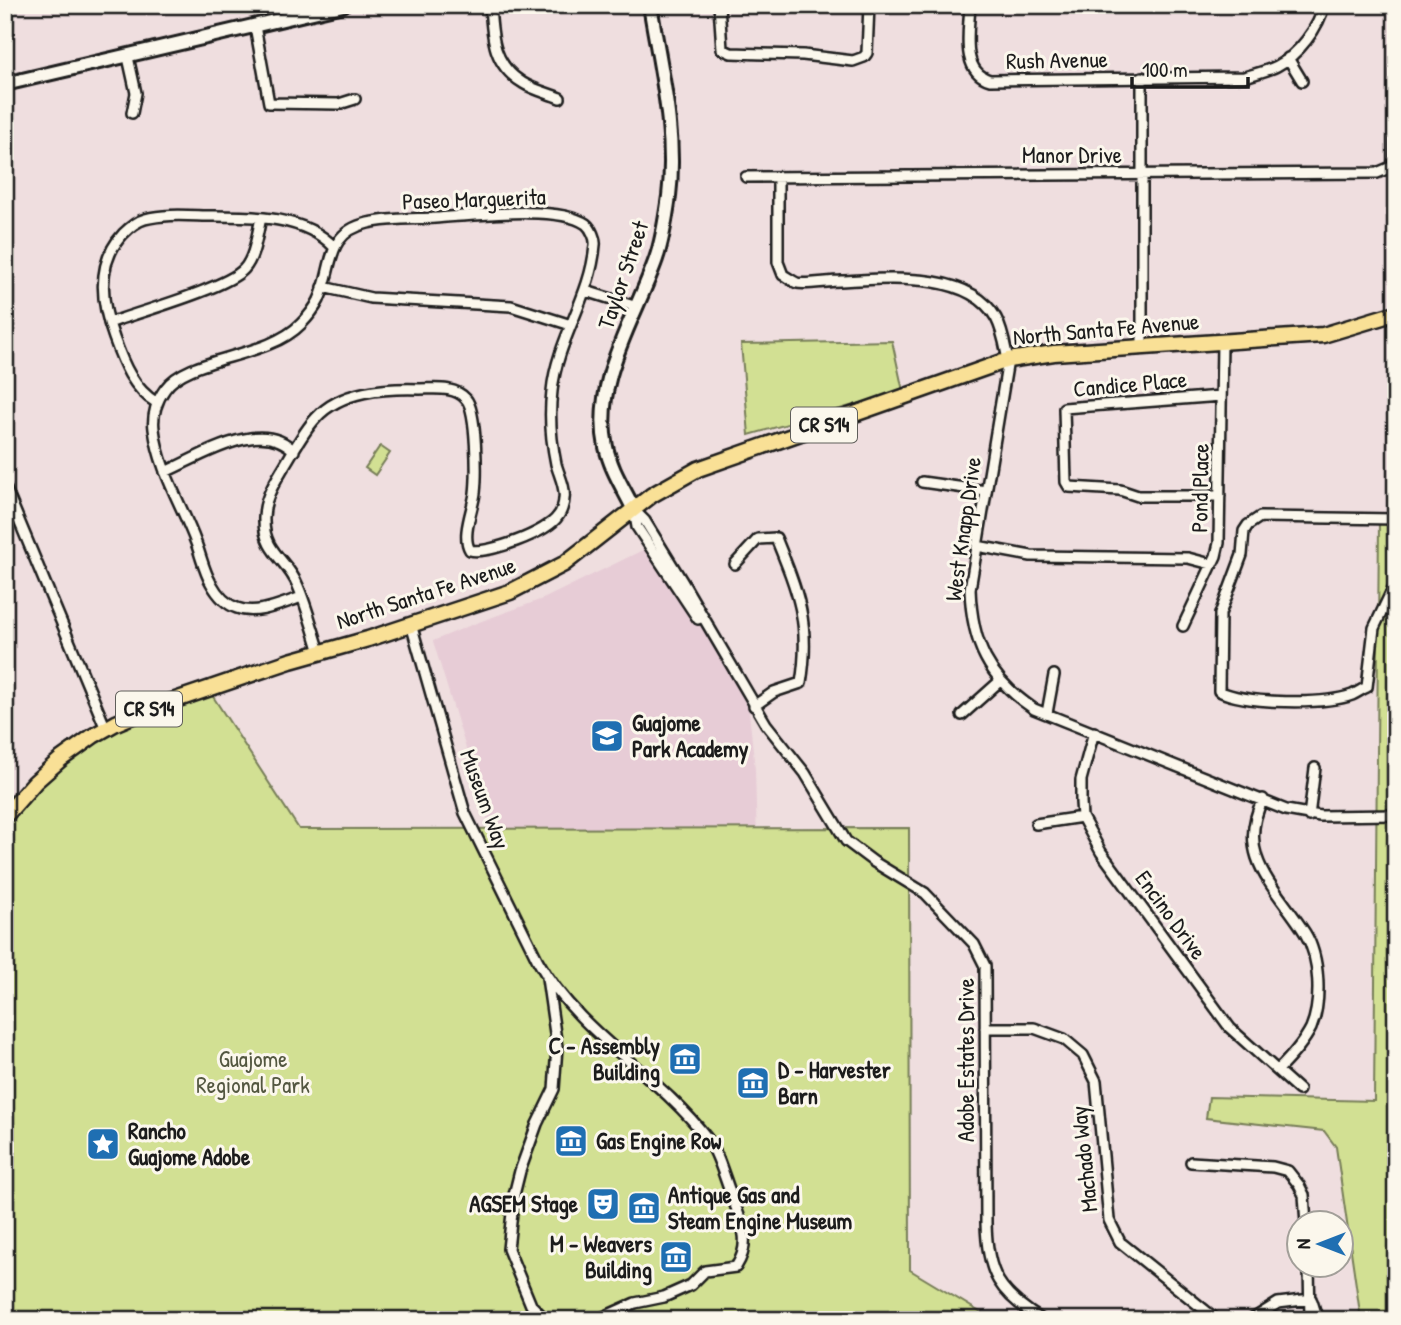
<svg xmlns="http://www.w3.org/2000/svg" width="1401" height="1325" font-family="'Patrick Hand',sans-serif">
  <rect width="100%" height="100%" fill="#efdedf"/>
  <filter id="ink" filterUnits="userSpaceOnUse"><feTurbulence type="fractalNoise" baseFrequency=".0143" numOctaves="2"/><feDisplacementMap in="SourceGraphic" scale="14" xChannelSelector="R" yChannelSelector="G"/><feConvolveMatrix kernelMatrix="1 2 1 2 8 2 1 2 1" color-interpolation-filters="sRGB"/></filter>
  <g filter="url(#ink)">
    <path fill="#e7ccd6" d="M655,544L748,702L755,770L757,841L507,882L433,641L471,625L545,598Z"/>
    <path fill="#d2e093" stroke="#777e58" stroke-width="2" d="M892,341L903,391L749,435L741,344Z
      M380,446L390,453L375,475L365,468Z
      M1379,521L1396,522V1320H1361L1336,1147L1324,1131L1206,1118L1209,1097L1374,1101Z
      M210,692L299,829L909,828L910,1270L993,1320H5V828L37,787L108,731Z"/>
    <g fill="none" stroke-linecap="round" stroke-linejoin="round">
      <defs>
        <path id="street" d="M490,5C492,37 493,65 523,83C534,90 548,93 560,98
          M719,5L722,49L731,53L803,55L853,61L864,57L867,53L869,5
          M970,5C969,31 960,71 990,80L1244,77C1255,74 1267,71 1277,66C1298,55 1319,28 1324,5
          M255,26L269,103L339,104L355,99
          M128,57L136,93L132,113
          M1288,58L1302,81
          M1142,77V347
          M1392,165L1395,161L1396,63
          M746,177L1377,173L1396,165
          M778,177V262L783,275C787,277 792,281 797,283C805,285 829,281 840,281C886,279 969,270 996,318C1003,331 1005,346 1008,360L970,589C972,644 988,678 1034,709L1286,810L1320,816L1396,815
          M323,287L371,298L511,306L571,325
          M586,291L637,307
          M109,323C136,313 227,288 244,269C255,257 257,234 261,218
          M157,403C133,389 123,363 114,338C101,303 96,263 123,234C129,228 137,221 145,219C167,213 192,216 214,216C254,216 305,216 334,247
          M165,472C200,457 261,416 294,451
          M922,482L986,491
          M5,487L106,729
          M1220,496H1138L1120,490L1069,487L1066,482L1064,408L1221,396
          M634,510L645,521L682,581L766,724L805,773L846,841L874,862L925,893L974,944L985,966L986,1223C987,1274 999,1293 1042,1320
          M634,510L637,527L698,619
          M1396,519L1260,517L1248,525L1244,531L1242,555L1220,614L1219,691C1246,704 1324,705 1352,695C1357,693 1362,689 1367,687L1374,628L1396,582
          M977,546L1031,556L1188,558L1211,564
          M735,564L758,539L776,538C798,592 811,624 801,683L774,692L754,706
          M302,597C283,603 257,616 237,608C225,604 217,594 211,583C204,571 201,556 196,543C182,505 159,470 154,429C152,415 157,400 165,389C188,356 267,359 301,324C307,318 315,308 319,300C334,268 324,233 368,223C389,218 413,219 435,218C469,216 558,204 586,224C591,228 596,239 595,245C591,297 557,339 552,391C549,415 551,440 556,464C559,475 566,488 564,499C564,504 561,513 558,516C548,532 487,555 470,550C461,536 473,509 475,493C477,476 477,411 466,399C455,386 435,389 420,389C385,388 341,390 316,418C304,431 295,448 286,463C275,482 263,499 264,521C264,553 288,560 298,586C307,607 313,630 320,652
          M411,624L465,813L538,961C579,1034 657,1073 707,1138C719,1153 726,1184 734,1202C743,1226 751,1244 736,1267L705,1271L691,1285L664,1297L635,1303L597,1320
          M1183,626L1216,556L1219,543L1222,342
          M1047,713L1054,675
          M962,715L1000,681
          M1094,732L1081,780V802L1082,817L1101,852L1230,1028L1299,1090
          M1263,799C1234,857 1277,888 1305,933C1320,957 1322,1002 1311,1028C1303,1044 1291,1057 1278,1070
          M1309,816L1315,768
          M1036,824L1082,817
          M985,1028H1034L1064,1039L1083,1055L1096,1081L1109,1220L1120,1242L1217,1320
          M1191,1162L1273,1167L1288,1171L1299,1185L1304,1195L1306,1224
          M1309,1266L1310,1320
          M1312,1301L1318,1320
          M546,1320L531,1305L508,1249L514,1195L520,1171L537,1124L554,1089L557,1047L547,978
          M1251,1320L1278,1303L1311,1299"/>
        <path id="secondary" d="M5,84L343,5
          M634,510C624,489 611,470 606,447C592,381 635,319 656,259C663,239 666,217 669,196C677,133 660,67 650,5"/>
        <path id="primary" d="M5,816L35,782L61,759L93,736L116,723L149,709L290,661L368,639L510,592L564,564L652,495L698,469L1008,360L1054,353L1323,335L1396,313"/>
      </defs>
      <use href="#street" stroke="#1c1c1c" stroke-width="14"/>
      <use href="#secondary" stroke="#1c1c1c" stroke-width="18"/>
      <use href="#primary" stroke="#1c1c1c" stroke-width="19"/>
      <use href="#street" stroke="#fbf7ec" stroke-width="9"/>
      <use href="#secondary" stroke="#fbf7ec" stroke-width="12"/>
      <use href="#primary" stroke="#f9e096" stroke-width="14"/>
    </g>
  </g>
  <defs>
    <symbol id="school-square" viewBox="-11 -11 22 22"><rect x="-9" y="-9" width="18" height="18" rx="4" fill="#1f6fb2" stroke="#fbf7ec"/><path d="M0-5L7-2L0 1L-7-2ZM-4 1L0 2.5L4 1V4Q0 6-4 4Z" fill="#fff"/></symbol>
    <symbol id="museum-square" viewBox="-11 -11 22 22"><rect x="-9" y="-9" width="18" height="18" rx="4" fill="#1f6fb2" stroke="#fbf7ec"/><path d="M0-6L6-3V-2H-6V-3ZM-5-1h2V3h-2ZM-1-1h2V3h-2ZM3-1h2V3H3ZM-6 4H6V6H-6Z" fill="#fff"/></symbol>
    <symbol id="sight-square" viewBox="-11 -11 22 22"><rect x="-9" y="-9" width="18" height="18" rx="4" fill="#1f6fb2" stroke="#fbf7ec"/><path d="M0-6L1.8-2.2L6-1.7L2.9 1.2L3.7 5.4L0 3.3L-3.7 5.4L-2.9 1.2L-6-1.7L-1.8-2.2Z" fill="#fff"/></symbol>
    <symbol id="theatre-square" viewBox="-11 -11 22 22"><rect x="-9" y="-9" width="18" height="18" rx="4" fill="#1f6fb2" stroke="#fbf7ec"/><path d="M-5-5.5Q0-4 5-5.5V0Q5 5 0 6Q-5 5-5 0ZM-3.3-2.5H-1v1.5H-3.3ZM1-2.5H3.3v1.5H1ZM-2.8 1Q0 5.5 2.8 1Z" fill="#fff"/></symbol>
  </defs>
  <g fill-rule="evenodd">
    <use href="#school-square" x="588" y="717" width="38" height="38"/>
    <use href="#museum-square" x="666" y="1040" width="38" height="38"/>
    <use href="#museum-square" x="734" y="1064" width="38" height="38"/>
    <use href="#museum-square" x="552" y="1122" width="38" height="38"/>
    <use href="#sight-square" x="84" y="1125" width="38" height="38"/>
    <use href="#theatre-square" x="584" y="1185" width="38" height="38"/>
    <use href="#museum-square" x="625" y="1189" width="38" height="38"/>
    <use href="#museum-square" x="657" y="1238" width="38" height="38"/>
  </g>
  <g text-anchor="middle" stroke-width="6" stroke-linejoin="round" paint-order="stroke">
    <g fill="#fbf7ec" stroke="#5f5e5a" stroke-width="2">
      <rect x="791" y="407.5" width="66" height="35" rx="5"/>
      <rect x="116" y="691.5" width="66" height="35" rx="5"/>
    </g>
    <g font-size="21" font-weight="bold" fill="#1c1c1c">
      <text x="824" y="432">CR S14</text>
      <text x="149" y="716">CR S14</text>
    </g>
    <g font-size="23" fill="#1c1c1c" stroke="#fbf7ec">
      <text transform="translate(1057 60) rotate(-1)" y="8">Rush Avenue</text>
      <text x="1072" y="163">Manor Drive</text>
      <text transform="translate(474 199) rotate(-2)" y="8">Paseo Marguerita</text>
      <text transform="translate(623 275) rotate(-71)" y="8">Taylor Street</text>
      <text transform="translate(1106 329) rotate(-5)" y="8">North Santa Fe Avenue</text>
      <text transform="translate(1130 384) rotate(-5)" y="8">Candice Place</text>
      <text transform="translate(1200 488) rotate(-89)" y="8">Pond Place</text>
      <text transform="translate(963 529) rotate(-82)" y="8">West Knapp Drive</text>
      <text transform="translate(426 593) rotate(-18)" y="8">North Santa Fe Avenue</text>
      <text transform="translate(485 799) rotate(70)" y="8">Museum Way</text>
      <text transform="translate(1171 915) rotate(54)" y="8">Encino Drive</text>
      <text transform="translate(966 1060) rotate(-90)" y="8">Adobe Estates Drive</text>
      <text transform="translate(1084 1159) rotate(-96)" y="8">Machado Way</text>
    </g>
    <g font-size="23" font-weight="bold" fill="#1c1c1c" stroke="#fbf7ec" text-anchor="start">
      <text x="632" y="731">Guajome<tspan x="632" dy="26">Park Academy</tspan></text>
      <text x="660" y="1054" text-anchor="end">C - Assembly<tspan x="660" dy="26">Building</tspan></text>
      <text x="778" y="1078">D - Harvester<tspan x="778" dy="26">Barn</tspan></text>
      <text x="128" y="1139">Rancho<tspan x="128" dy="26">Guajome Adobe</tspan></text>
      <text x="596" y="1149">Gas Engine Row</text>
      <text x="668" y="1203">Antique Gas and<tspan x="668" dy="26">Steam Engine Museum</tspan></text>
      <text x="578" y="1212" text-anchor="end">AGSEM Stage</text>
      <text x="652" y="1252" text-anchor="end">M - Weavers<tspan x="652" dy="26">Building</tspan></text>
    </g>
    <g font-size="23" fill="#535740" stroke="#fbf7ec">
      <text x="253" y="1067">Guajome<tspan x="253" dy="26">Regional Park</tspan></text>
    </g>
  </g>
  <rect width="1401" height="1325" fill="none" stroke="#fbf7ec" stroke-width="28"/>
  <rect x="14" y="14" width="1373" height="1297" fill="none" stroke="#1c1c1c" stroke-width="2.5" filter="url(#ink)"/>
  <g transform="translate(1320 1244) rotate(270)"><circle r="33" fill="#fbf7ec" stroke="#a29f99" stroke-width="2"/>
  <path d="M0-5L12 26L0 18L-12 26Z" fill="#1f6fb2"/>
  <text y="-10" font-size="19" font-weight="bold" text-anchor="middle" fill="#1c1c1c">N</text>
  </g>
  <path d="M1132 77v10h116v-10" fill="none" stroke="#1c1c1c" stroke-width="3.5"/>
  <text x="1142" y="77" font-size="21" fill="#1c1c1c" stroke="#fbf7ec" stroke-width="5" paint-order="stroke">100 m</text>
</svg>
